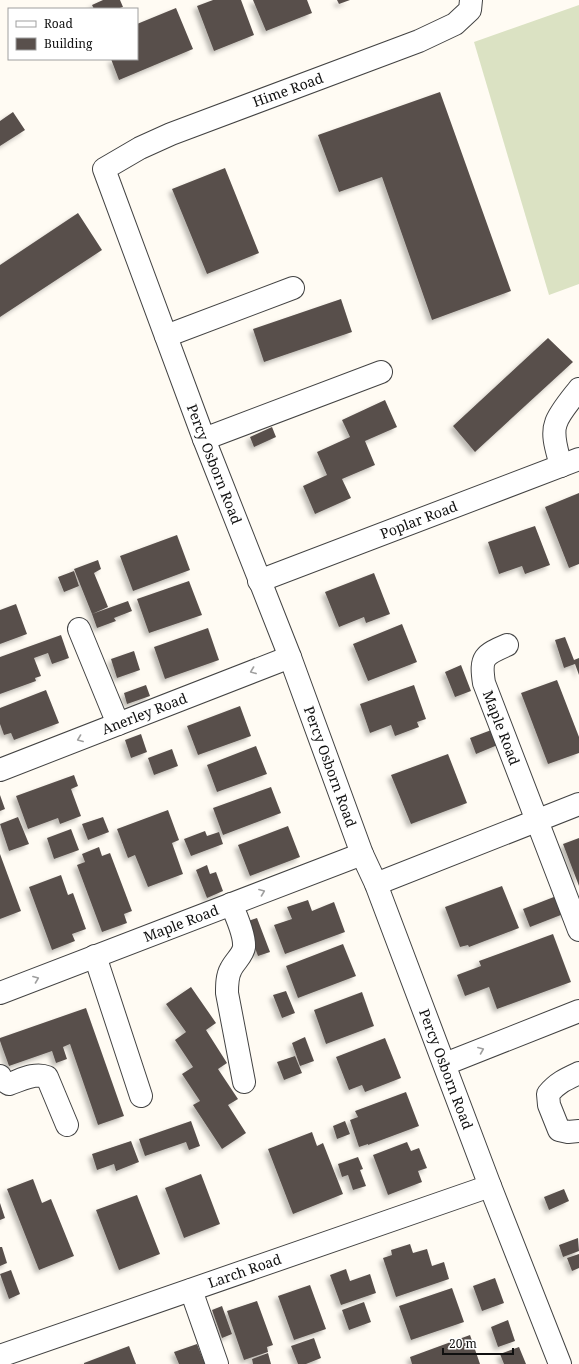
<svg xmlns="http://www.w3.org/2000/svg" width="579" height="1364" font-family="'Noto Serif',serif">
  <defs>
    <filter id="shadow"><feDropShadow dx="-3.5" dy="3.5" stdDeviation="2" flood-color="#0004"/></filter>
  </defs>
  <rect width="100%" height="100%" fill="#fffbf3"/>
  <path fill="#dbe2c3" d="M579,5V284L549,295L474,42Z"/>
  <path fill="#59504c" filter="url(#shadow)" d="M103,0H120L123,7L117,9H94L92,5Z
    M213,0H241L254,35L214,51L197,6Z
    M253,0H307L312,13L266,31Z
    M337,0H350L339,4Z
    M176,8L193,49L119,80L111,59H137V24Z
    M440,92L511,291L432,320L382,177L339,192L318,135Z
    M13,112L25,130L0,146V121Z
    M225,168L259,253L207,274L172,189Z
    M78,213L102,250L0,317V265Z
    M341,299L352,332L264,362L253,329Z
    M548,338L573,362L475,452L453,426Z
    M385,400L397,427L365,441L375,465L342,479L351,498L315,514L303,486L327,475L317,452L350,437L342,420Z
    M272,427L276,437L254,447L250,437Z
    M579,493V564L569,568L545,507Z
    M535,526L550,565L525,574L522,566L499,574L488,542Z
    M177,535L190,570L133,591L120,556Z
    M98,560L101,569L94,573L108,607L92,614L74,569Z
    M74,571L79,586L64,592L58,577Z
    M374,573L390,614L366,623L364,617L339,627L325,592Z
    M189,581L202,615L149,633L137,599Z
    M128,601L132,611L114,618L116,621L97,628L92,614Z
    M16,604L27,634L0,644V610Z
    M402,624L417,662L368,681L353,644Z
    M208,628L219,660L165,679L154,647Z
    M61,635L69,658L52,664L48,653L34,658L41,676L35,678L36,681L0,694V657Z
    M565,637L574,660L579,658V675L575,664L564,668L555,640Z
    M134,651L140,670L117,678L111,659Z
    M461,665L471,691L455,697L445,672Z
    M557,680L579,737V753L548,764L521,693Z
    M146,685L150,696L127,704L124,693Z
    M414,685L426,719L417,722L419,727L395,736L391,725L370,733L360,704Z
    M46,690L59,723L14,740L11,733L4,735L0,724V708Z
    M240,706L251,736L198,755L187,726Z
    M494,729L500,744L476,754L470,738Z
    M141,734L147,752L131,758L125,740Z
    M256,746L267,774L217,792L207,765Z
    M172,749L178,766L154,775L148,758Z
    M448,754L467,803L411,824L391,775Z
    M74,775L78,786L71,789L81,816L60,824L58,818L28,829L16,796Z
    M271,787L281,813L223,835L213,808Z
    M0,795L5,809L0,811Z
    M168,810L179,840L172,843L183,874L148,887L135,855L128,858L117,829Z
    M18,817L29,844L9,851L0,824Z
    M103,817L109,832L88,840L82,824Z
    M288,826L300,857L250,876L238,845Z
    M71,829L79,850L54,859L47,838Z
    M205,831L207,836L219,832L223,844L191,856L184,839Z
    M579,838V886L563,844Z
    M99,847L102,856L110,853L132,911L124,914L127,923L102,932L77,865L85,862L82,854Z
    M0,854L21,911L0,919Z
    M207,865L210,874L216,872L223,891L207,898L196,870Z
    M61,875L68,895L73,893L86,929L72,934L75,941L52,950L29,887Z
    M502,886L519,928L469,947L468,945L460,947L445,907Z
    M559,895L566,913L530,927L523,909Z
    M308,900L312,911L334,902L345,932L285,954L274,925L292,919L287,907Z
    M257,918L270,952L258,956L245,922Z
    M553,934L571,982L497,1009L489,987L465,996L457,975L481,966L479,961Z
    M343,944L356,976L298,998L286,966Z
    M191,987L216,1023L206,1030L227,1063L218,1069L238,1099L228,1105L246,1133L222,1149L193,1105L200,1101L182,1074L193,1067L175,1040L186,1032L166,1004Z
    M286,991L295,1013L282,1018L273,995Z
    M362,992L374,1026L326,1044L314,1010Z
    M86,1008L124,1116L98,1125L70,1044L63,1047L67,1059L56,1063L52,1051L9,1066L0,1041V1038Z
    M305,1037L314,1061L300,1066L292,1043Z
    M385,1038L401,1078L365,1092L362,1085L349,1090L336,1057Z
    M295,1056L302,1073L284,1080L277,1062Z
    M406,1092L419,1126L368,1145V1144L359,1147L350,1120L358,1117L355,1111Z
    M191,1121L200,1146L189,1150L186,1142L145,1156L139,1139Z
    M345,1121L350,1134L337,1139L333,1126Z
    M312,1132L317,1146L323,1143L343,1194L293,1214L268,1149Z
    M131,1141L139,1162L116,1171L114,1164L97,1170L92,1154Z
    M407,1142L411,1151L419,1148L427,1168L418,1171L422,1182L388,1195L373,1155Z
    M358,1157L363,1169L360,1170L366,1186L353,1190L348,1175L342,1177L338,1164Z
    M201,1174L220,1224L184,1238L165,1188Z
    M33,1179L42,1203L51,1199L74,1256L39,1270L7,1189Z
    M564,1189L569,1201L549,1210L544,1197Z
    M137,1195L160,1254L119,1270L96,1210Z
    M0,1203L5,1218L0,1220Z
    M578,1238L579,1251L563,1257L559,1245Z
    M410,1244L413,1253L427,1249L432,1266L444,1262L449,1279L396,1297L383,1258L392,1255L391,1250Z
    M0,1247H2L7,1263L0,1266Z
    M579,1254V1268L572,1271L567,1258Z
    M346,1269L350,1281L370,1274L376,1293L341,1305L330,1275Z
    M11,1270L20,1294L9,1299L0,1274Z
    M495,1278L504,1303L482,1311L473,1286Z
    M310,1285L326,1329L294,1340L278,1296Z
    M452,1288L464,1322L411,1340L399,1306Z
    M257,1301L273,1345L267,1347L268,1352L244,1360L227,1311Z
    M364,1302L371,1322L349,1330L342,1310Z
    M222,1306L232,1334L222,1338L212,1310Z
    M508,1320L515,1341L498,1347L491,1327Z
    M470,1335L480,1364H412L410,1357Z
    M314,1338L321,1358L306,1364H298L291,1346Z
    M197,1344L205,1364H179L174,1352Z
    M129,1346L136,1364H84V1363Z
    M519,1347L526,1364H504L500,1354Z
    M268,1353L271,1364H253L252,1359Z"/>
  <g fill="none" stroke-linecap="round" stroke-linejoin="round">
    <defs>
      <g id="minor">
        <path id="s1" d="M471,0L470,10L455,24L419,41L171,134L140,148L104,169L204,439L290,657L362,854L376,884L490,1186L560,1364"/>
        <path d="M166,336L293,288"/>
        <path d="M204,439L381,372"/>
        <path d="M561,466C558,453 551,436 556,423C559,413 572,398 579,389"/>
        <path id="s2" d="M259,581L579,459"/>
        <path d="M79,629L118,724"/>
        <path id="s3" d="M507,645C484,655 480,657 484,683L579,930"/>
        <path id="s4" d="M0,770L290,657"/>
        <path d="M376,884L579,804"/>
        <path d="M231,904C236,915 245,935 244,947C243,955 235,961 231,969C227,976 227,985 227,993L244,1082"/>
        <path d="M95,956L141,1096"/>
        <path id="s5" d="M0,993L362,854"/>
        <path d="M445,1064L579,1011"/>
        <path d="M579,1073C566,1079 557,1083 548,1094L549,1105L559,1130L568,1132L579,1131"/>
        <path d="M0,1076L1,1079L9,1084C21,1080 35,1072 47,1077L67,1125"/>
        <path d="M191,1290L217,1364"/>
        <path id="s6" d="M0,1356L490,1186"/>
      </g>
    </defs>
    <use href="#minor" stroke="#434343" stroke-width="24"/>
    <use href="#minor" stroke="#fff" stroke-width="22"/>
  </g>
  <defs><path id="oneway-chevron" d="M-2-3.5L2.5 0L-2 3.5" fill="none" stroke-width="1.6" stroke-linecap="round" stroke-linejoin="round"/></defs>
  <g stroke="#9f9f9f">
    <use href="#oneway-chevron" transform="translate(253 671) rotate(159)"/>
    <use href="#oneway-chevron" transform="translate(80 739) rotate(159)"/>
    <use href="#oneway-chevron" transform="translate(262 892) rotate(-21)"/>
    <use href="#oneway-chevron" transform="translate(36 979) rotate(-21)"/>
    <use href="#oneway-chevron" transform="translate(481 1050) rotate(-22)"/>
  </g>
  <g text-anchor="middle" stroke-width="4" stroke-linejoin="round" paint-order="stroke">
    <g font-size="14" fill="#101010" stroke="#fff">
      <text transform="translate(288 90) rotate(-20)" y="5">Hime Road</text>
      <text dy="5" stroke="none"><textPath href="#s1" startOffset="726">Percy Osborn Road</textPath></text>
      <text dy="5" stroke="none"><textPath href="#s2" startOffset="171">Poplar Road</textPath></text>
      <text dy="5" stroke="none"><textPath href="#s4" startOffset="155">Anerley Road</textPath></text>
      <text dy="5" stroke="none"><textPath href="#s3" startOffset="99">Maple Road</textPath></text>
      <text dy="5" stroke="none"><textPath href="#s1" startOffset="1050">Percy Osborn Road</textPath></text>
      <text dy="5" stroke="none"><textPath href="#s5" startOffset="194">Maple Road</textPath></text>
      <text dy="5" stroke="none"><textPath href="#s1" startOffset="1374">Percy Osborn Road</textPath></text>
      <text dy="5" stroke="none"><textPath href="#s6" startOffset="259">Larch Road</textPath></text>
    </g>
  </g>
  <rect x="8" y="8" width="130" height="52" fill="#ffffff" stroke="#9f9f9f"/>
  <rect x="16" y="21" width="20" height="6" fill="#ffffff" stroke="#9f9f9f"/>
  <text x="44" y="28" font-size="12" fill="#101010">Road</text>
  <rect x="16" y="38" width="20" height="12" fill="#59504c" stroke="#9f9f9f"/>
  <text x="44" y="48" font-size="12" fill="#101010">Building</text>
  <path d="M443 1348v6h70v-6" fill="none" stroke="#101010" stroke-width="2"/>
  <text x="449" y="1348" font-size="12" fill="#101010" stroke="#ffffff" stroke-width="3" paint-order="stroke">20 m</text>
</svg>
